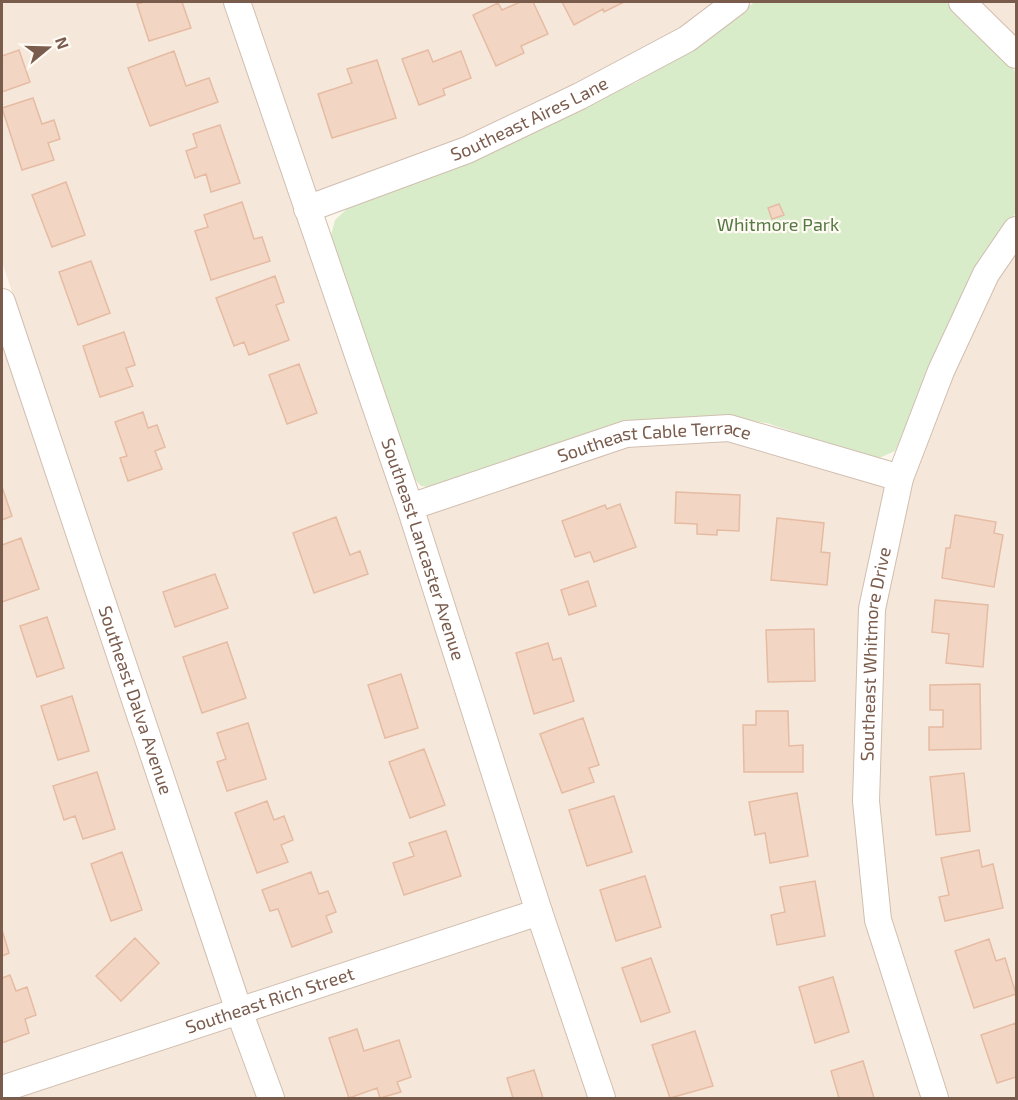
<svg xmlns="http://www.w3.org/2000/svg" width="1018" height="1100" font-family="'Exo 2',sans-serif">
  <rect width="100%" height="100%" fill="#fdf6ec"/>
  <path fill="#f5e8da" d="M2,2H224L398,512L523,905L248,995L2,262Z
    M251,2H716L680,30L575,86L463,139L316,194Z
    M980,2H1016V37Z
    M1016,251V1098H948L891,917L879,800L885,609L913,480L953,374L997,279Z
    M2,344L223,1003L2,1076Z
    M727,440L886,486L859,609L853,802L866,924L921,1098H616L552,908L426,515L628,446Z
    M530,927L588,1098H285L256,1017Z
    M231,1025L257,1098H8Z"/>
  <path fill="#d8ecc9" d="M755,2H946L1016,72V212L963,295L895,451L879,458L860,455L767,423L719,417L436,488L421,486L406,470L329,243L335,220L348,208L490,149L637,82L694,45Z"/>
  <path fill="#f3d5c3" stroke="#e6bba3" stroke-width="1.5" d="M144,2H182L191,28L149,41L137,4Z
    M520,2H533L548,34L521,46L524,53L496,66L473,15L498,3L502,10Z
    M562,2H624L604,12L603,9L574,25Z
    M19,50L30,82L2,92V56Z
    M428,50L433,62L461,51L471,78L443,89L445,95L419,105L402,59Z
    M174,51L186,86L209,78L218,102L150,126L128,68Z
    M377,60L396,118L332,138L318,94L352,83L347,69Z
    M33,98L42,124L54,120L60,139L48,143L54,160L22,170L2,108Z
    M220,125L240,183L211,192L206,174L195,178L186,151L197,147L193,134Z
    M66,182L85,235L52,247L32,195Z
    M242,202L254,239L262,237L270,261L211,280L195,231L208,227L204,215Z
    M779,204L784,215L772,219L768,208Z
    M91,261L110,313L78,325L59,272Z
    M275,276L284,302L276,305L289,340L249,355L244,342L234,346L216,298Z
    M124,332L135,365L126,368L133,386L100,397L83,346Z
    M299,364L317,413L287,424L269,375Z
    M143,412L148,428L157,425L165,447L155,451L162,469L128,481L120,458L127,456L115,422Z
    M2,487L12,516L2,520Z
    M676,492L740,495L739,531L717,530V535L697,534V524L675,523Z
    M620,504L636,547L594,562L590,552L575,557L562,521L605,505L607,509Z
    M955,515L996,522L994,533L1003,535L994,587L942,578L946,548H950Z
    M336,517L350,555L360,551L368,574L314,593L293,533Z
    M777,518L824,523L821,552L830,553L827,585L771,580Z
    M21,538L39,589L2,602V545Z
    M215,574L228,608L175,627L163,592Z
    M588,581L596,606L569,615L561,590Z
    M935,600L988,605L983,667L946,663L949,634L932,632Z
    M47,617L64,668L37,677L20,626Z
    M814,629L815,681L768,682L766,630Z
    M227,642L246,698L202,713L183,657Z
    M548,643L553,660L561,658L574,701L534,714L516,653Z
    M401,674L418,728L385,738L368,685Z
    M980,684L981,749L929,750V727H943V710H930V685Z
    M72,696L89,751L58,760L41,706Z
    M756,711H788L789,746L803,745V772H744L743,725H756Z
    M583,718L599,765L589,768L594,782L562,793L540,734Z
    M248,723L266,779L227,791L217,762L226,759L217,733Z
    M424,749L445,805L410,818L389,762Z
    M97,772L115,829L83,839L75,816L64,820L53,786Z
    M964,773L970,831L936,835L930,777Z
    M797,793L808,856L770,863L765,833L755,835L749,802Z
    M614,796L632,852L587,866L569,810Z
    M267,801L274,820L284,816L293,840L281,845L288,862L257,873L235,813Z
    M446,831L461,876L404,895L393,863L414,856L409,843Z
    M979,850L982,867L993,864L1003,908L945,921L939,897L949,895L941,858Z
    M122,852L142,910L111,921L91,864Z
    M311,872L319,894L328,891L336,912L326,916L332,932L292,947L278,909L270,911L262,890Z
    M645,876L661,927L616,941L600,890Z
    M815,881L825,936L777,945L771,915L785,912L780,887Z
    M2,930L9,953L2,956Z
    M135,938L159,963L121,1001L96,976Z
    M989,939L996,961L1005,958L1016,994L974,1008L955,951Z
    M651,958L670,1012L641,1022L622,968Z
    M10,975L16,991L27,987L36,1015L25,1019L29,1033L2,1043V978Z
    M833,977L849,1032L815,1043L799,987Z
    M1016,1023V1077L997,1083L981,1035Z
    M357,1029L364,1051L399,1040L411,1077L397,1082L401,1092L380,1098L377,1088L349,1098L329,1038Z
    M695,1031L713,1086L670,1098L652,1045Z
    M863,1061L874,1098H839L831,1071Z
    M534,1070L543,1098H513L507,1078Z"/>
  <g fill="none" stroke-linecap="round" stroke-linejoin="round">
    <defs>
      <g id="street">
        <path id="s1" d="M237,2L410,507L539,912L602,1098"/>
        <path d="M962,2L1016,55"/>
        <path id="s2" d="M307,209L467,150L580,96L687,39L736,2"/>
        <path id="s3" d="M2,302L239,1011L271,1098"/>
        <path id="s4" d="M410,507L626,434L729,428L900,478"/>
        <path id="s5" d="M2,1089L539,912"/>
        <path id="s6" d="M935,1098L878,920L866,801L872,609L900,478L941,371L986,274L1016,230"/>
      </g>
    </defs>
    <use href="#street" stroke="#d1beb0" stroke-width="28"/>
    <use href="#street" stroke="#fff" stroke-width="26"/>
  </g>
  <g text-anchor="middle" stroke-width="4.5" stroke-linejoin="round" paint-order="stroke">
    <g font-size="18" fill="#7a5c4d" stroke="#fffaf3">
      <text dy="6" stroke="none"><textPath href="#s2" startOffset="240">Southeast Aires Lane</textPath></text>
      <text dy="6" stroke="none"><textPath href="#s4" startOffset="255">Southeast Cable Terrace</textPath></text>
      <text dy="6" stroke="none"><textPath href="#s1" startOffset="578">Southeast Lancaster Avenue</textPath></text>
      <text dy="6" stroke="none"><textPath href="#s6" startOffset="454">Southeast Whitmore Drive</textPath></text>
      <text dy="6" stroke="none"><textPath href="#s3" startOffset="420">Southeast Dalva Avenue</textPath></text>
      <text dy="6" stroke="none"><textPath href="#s5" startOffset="282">Southeast Rich Street</textPath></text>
    </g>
    <g font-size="18" fill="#537a41" stroke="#fffaf3">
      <text x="778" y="231">Whitmore Park</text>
    </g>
  </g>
  <rect width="1018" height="1100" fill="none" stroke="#7a5c4d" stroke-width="6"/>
  <g transform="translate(48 48) rotate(71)" stroke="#fffaf3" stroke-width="4.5" paint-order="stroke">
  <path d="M0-4.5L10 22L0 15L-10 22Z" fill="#7a5c4d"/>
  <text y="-9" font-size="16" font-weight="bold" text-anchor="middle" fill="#7a5c4d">N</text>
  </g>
</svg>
